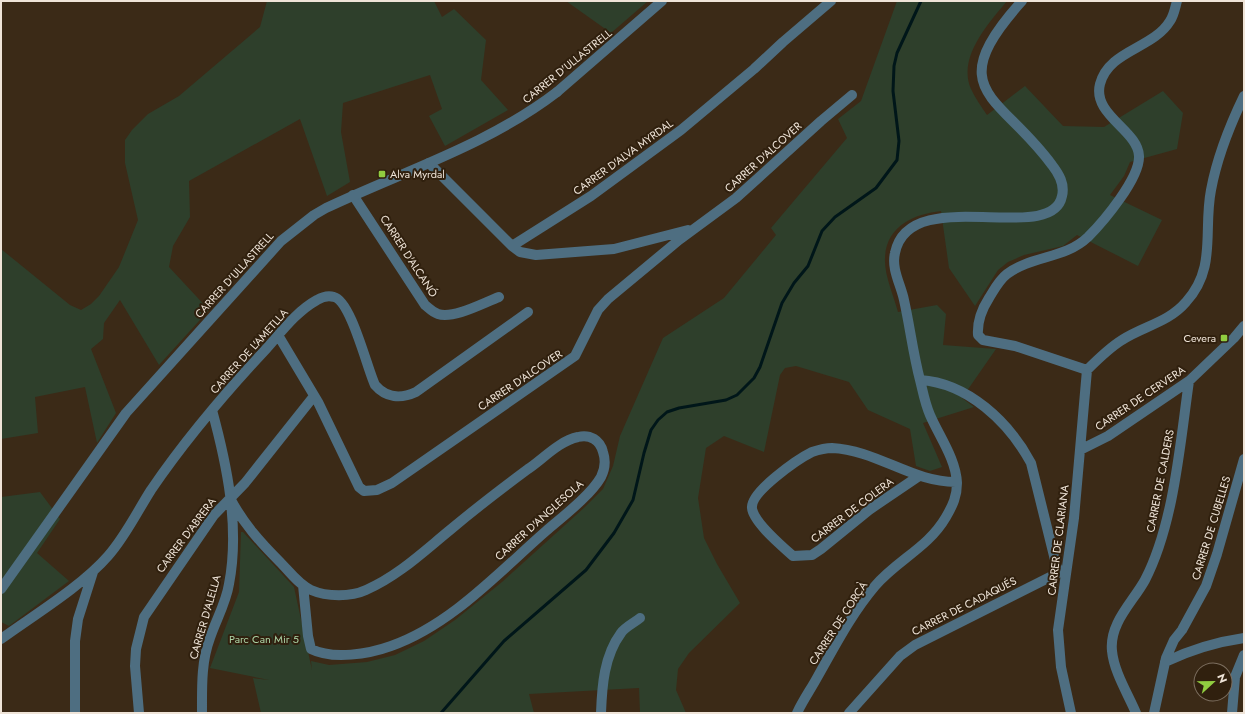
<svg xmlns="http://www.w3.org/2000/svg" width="1245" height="714" font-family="Jost,sans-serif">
  <rect width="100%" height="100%" fill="#3b2a17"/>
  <path fill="#2e3f2b" d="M267,1H434L442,17L454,9L486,40L481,80L508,110L445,146L429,116L442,109L430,75L343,103L341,132L350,182L327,196L300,119L189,181L190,217L173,246L169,267L209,310L159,365L120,300L104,323L103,339L91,349L116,413L97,443L85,387L35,397L38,433L1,439V249L70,305L81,310L91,304L99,296L119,267L138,220L125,163V140L132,130L148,114L179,96L260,27Z
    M566,1H648L611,33Z
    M897,1H1007C989,23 957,57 971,89C975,98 981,106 987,115L1025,86L1063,126L1104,127L1163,91L1183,113L1177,149L1130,162L1124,176L1110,195L1162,220L1138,266L1077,235L1063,246L1024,255L1008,262L998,270L975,306L949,268L941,211C914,214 886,226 885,258C884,275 894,296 898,312L937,305L946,314L943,345L996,349L962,398L974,407L923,423L942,467L930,471L916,466L910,429L868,410L849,382L796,366L785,368L780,375L764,452L724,436L706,448L698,498L704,538L717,564L740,603L689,653L678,669L676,690L686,713H640L639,688L529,694L534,713H261L253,678L269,680L210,668L239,592L241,532H243L294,587L312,670L311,661L329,665L367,662L395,655L424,641L455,620L502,582L585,507L603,489L613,466L620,436L663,338L724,298L776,235L771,228L847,138L838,119L861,101Z
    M40,492L60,519L37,553L69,581L9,626L1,622V497Z"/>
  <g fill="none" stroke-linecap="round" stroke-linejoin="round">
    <path stroke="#001619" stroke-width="3" d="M441,713L504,641L586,570L614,533L633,500L644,453L651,430L658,420L667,412L679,408L726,400L737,395L754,378L760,367L782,303L794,283L808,266L822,231L835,217L876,188L897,160L899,141L893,91L894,66L897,53L921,1"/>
    <path stroke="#4e6e81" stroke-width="10" d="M557,92L662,1
      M429,163L512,246L591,196L681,130L754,69L783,42L831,1
      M353,195L425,305C429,308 432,312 438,314C454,319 483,303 499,297
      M512,246L520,252L536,255L614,249L688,230
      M278,335L318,402L359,487L364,491L377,490L392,483L575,356L598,310L608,299L679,240L736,198L821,121L852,95
      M1087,370L1015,346L983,340L978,335C977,321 982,309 989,298C994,290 999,280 1007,274C1033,255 1065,259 1088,237C1104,221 1140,178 1139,156C1138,130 1092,115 1100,84C1109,50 1153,49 1170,21C1174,15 1175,8 1177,1
      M1087,370C1098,359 1109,348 1122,340C1143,326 1168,323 1186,302C1217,268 1203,231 1211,190C1217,158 1230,125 1244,96
      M920,380C913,353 910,327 904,300C901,285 891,269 895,253C909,182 1052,247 1062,196C1065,184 1059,174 1052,165C1000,94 940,92 1022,1
      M1080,450L1108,436L1189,381L1234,338L1244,326
      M919,476L869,510L821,549L812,555L793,556C782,546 753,522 752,508C750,492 798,459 812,452C818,450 826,448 832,448C877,450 913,483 957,482
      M230,498C243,523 260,542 280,562C289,571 299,585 311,590C327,597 351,597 366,590C398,576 423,552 450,530C475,509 501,489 528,469C543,459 559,441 578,437C590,434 600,440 603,452C606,461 605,469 601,477C591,495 561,518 546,531C499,572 451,625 391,646C369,654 333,660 311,649L308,636L303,585
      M1,639C34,615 82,586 108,556C125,537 137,512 151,490C185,440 225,393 267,348C282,331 297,311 317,300C322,297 328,295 334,297C351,301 367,368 375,385C386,398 401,399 416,392L528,312
      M1165,662C1190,650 1216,642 1244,638
      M75,713V641L78,619L93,572
      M139,713L135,666L136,649L144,617L214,515L245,483L314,396
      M202,713C202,688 201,662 210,638C216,620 226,603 229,584C240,527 227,465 212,410
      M601,713C602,686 604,656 621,633C625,627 634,623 640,618
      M797,713C803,700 811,689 818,676C835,646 852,613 875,586C897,560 928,548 946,517C953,505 957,496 957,483C956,459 939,436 930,415C925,404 923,392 920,380C968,383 1009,422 1031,463L1058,572
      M849,713L900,656L915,645L1064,570
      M1071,713L1061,667L1058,630L1074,518L1087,370
      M1136,713C1128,694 1114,672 1112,651C1109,623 1133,602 1145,580C1174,524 1180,444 1189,381
      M1154,713L1166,658L1174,640L1182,630L1206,586L1217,554L1244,459
      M1232,713L1235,677L1244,655"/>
    <path stroke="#4e6e81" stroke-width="10" d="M1,589L126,413L281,241L314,215L326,208C404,171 488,145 557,92"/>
  </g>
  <g fill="#91cd40" stroke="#30200e" stroke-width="1.5">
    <rect x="378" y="170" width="8" height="8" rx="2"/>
    <rect x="1220" y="334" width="8" height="8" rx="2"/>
  </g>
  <g text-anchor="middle" stroke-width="4" stroke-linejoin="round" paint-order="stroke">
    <g font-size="11" fill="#efe4d8" stroke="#30200e">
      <text transform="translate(567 66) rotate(-39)" y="4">CARRER D'ULLASTRELL</text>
      <text transform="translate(623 157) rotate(-36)" y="4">CARRER D'ALVA MYRDAL</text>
      <text transform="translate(763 157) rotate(-42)" y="4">CARRER D'ALCOVER</text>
      <text transform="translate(409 256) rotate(57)" y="4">CARRER D'ALCANÓ</text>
      <text transform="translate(234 275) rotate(-48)" y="4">CARRER D'ULLASTRELL</text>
      <text transform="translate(249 351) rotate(-48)" y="4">CARRER DE L'AMETLLA</text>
      <text transform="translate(520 380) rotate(-34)" y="4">CARRER D'ALCOVER</text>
      <text transform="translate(1140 398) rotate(-34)" y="4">CARRER DE CERVERA</text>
      <text transform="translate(1160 481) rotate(-79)" y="4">CARRER DE CALDERS</text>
      <text transform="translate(852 510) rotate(-37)" y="4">CARRER DE COLERA</text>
      <text transform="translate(539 520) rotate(-42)" y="4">CARRER D'ANGLESOLA</text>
      <text transform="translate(1211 528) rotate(-73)" y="4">CARRER DE CUBELLES</text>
      <text transform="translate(186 535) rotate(-53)" y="4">CARRER D'ABRERA</text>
      <text transform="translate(1058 540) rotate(-83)" y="4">CARRER DE CLARIANA</text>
      <text transform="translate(964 606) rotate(-27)" y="4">CARRER DE CADAQUÉS</text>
      <text transform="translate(205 617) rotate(-74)" y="4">CARRER D'ALELLA</text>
      <text transform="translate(838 623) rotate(-57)" y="4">CARRER DE CORÇÀ</text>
    </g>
    <g font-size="11" fill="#efe4d8" stroke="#30200e" text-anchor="start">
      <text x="390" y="178">Alva Myrdal</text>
      <text x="1216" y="342" text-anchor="end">Cevera</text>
    </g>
    <g font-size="11" fill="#abd2a5" stroke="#30200e">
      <text x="264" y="643">Parc Can Mir 5</text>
    </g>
  </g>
  <rect width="1245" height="714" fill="none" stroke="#efe4d8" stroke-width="4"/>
  <g transform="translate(1213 682) rotate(68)"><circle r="19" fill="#30200e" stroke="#7c6e5f"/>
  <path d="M0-3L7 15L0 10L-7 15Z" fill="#91cd40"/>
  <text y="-6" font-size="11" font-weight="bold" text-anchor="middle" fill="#efe4d8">N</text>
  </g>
</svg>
